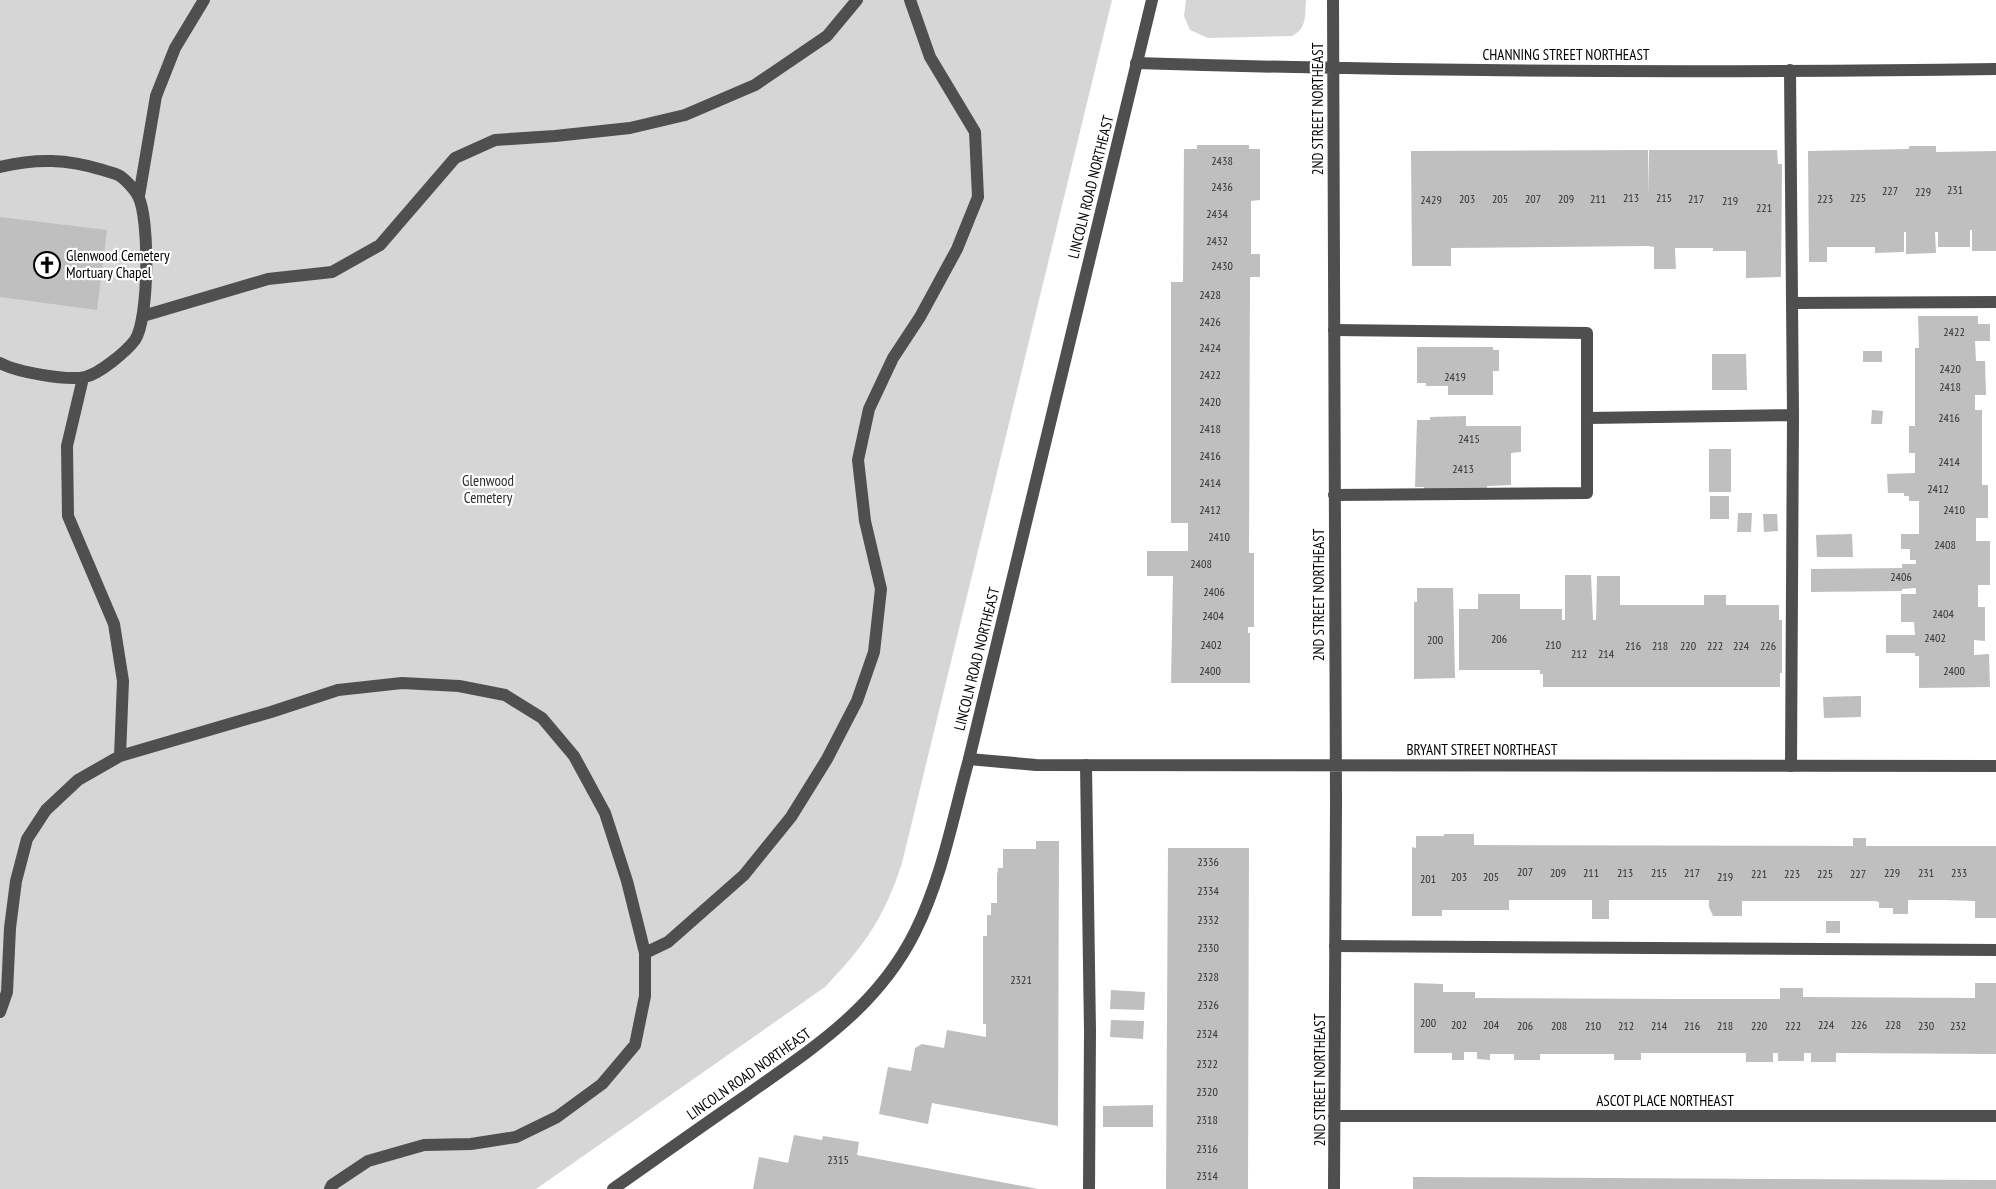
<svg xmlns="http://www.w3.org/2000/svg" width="1996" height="1189" font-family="'PT Sans Narrow',sans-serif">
  <rect width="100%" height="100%" fill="#fff"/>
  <path fill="#d6d6d6" d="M0,0H1112L902,863C884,918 865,945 825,987L536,1189H0Z
    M1186,0H1306C1305,15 1307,29 1292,36L1208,38L1190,30L1184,16Z"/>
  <path fill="#bfbfbf" d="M1197,145H1249V149H1260V200L1251,201V254H1260V277H1250L1249,553H1254V627H1248V633H1250V683H1171L1173,576H1147V551H1188V523H1171V282H1183L1184,149H1197Z
    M1909,146H1936V152L1996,151V251H1972V230H1970V247H1938V232H1935L1936,253L1906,254V232H1904V252L1875,253V247H1827V262H1809L1808,151L1909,149Z
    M1648,150L1649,196V150H1777L1778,164H1782L1781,277L1746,278V251H1713V248H1675L1676,269H1654V247L1648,246L1451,248V266H1412L1411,151Z
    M0,217L107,230L97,310L0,297Z
    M1918,316H1978V324H1990V341H1975L1976,361H1985L1986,395H1975V410H1982V485H1988V518H1976V541H1990V585H1978V607H1985V641L1974,640V655L1989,654L1990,687L1919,688V656H1915V653H1886V635H1915L1914,622H1901V594H1916V588L1902,589V591L1811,592V569L1902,568V564H1916V560H1910V549H1901V534H1919V501H1909V496H1904V493H1888L1887,474L1915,473V453H1909V426H1915V348H1919Z
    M1417,347H1493V350H1499V371H1493V395H1448V386H1426V383H1417Z
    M1863,351H1882V362H1863Z
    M1712,354H1746L1747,390H1712Z
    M1872,410L1883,411L1882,424H1871Z
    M1466,416V426H1521V452L1511,453V485L1487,486V489H1424V487H1415L1417,420H1430V417Z
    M1709,449H1731V492H1709Z
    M1710,496H1729V519H1710Z
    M1738,513H1752L1751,532H1737Z
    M1763,514H1777L1778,531L1764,532Z
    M1852,534L1853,557H1817L1816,535Z
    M1565,575H1591L1593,620H1596L1597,576H1620V605H1704V595H1726V605H1779V620H1782V673H1780V687H1543V674H1540V670H1459V609H1478V594H1520V609H1562V620H1565Z
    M1417,588H1453L1455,678L1414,679V602H1417Z
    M1861,696V717L1824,718L1823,697Z
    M1444,834H1474V845L1853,846V838H1866V846H1996V918H1975V901L1943,900H1908V914H1893V908H1879V902L1875,901H1742V916H1713L1709,907V900H1609V919H1592V900H1509V910H1442V916H1412V847L1416,848V836H1444Z
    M1036,841H1059L1058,1126L932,1103L928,1124L879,1114L888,1067L911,1071L915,1048L922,1044L944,1048L947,1030L986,1037V1024H983V936H987V915H991V903H997V876L998,868H1003V849H1036Z
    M1168,848H1249L1248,1189H1166Z
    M1826,921H1840V933H1826Z
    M1414,983L1443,984V992H1475V998L1675,999H1780V988H1803V997L1975,998V983H1996V1054L1836,1053V1062H1811V1053H1804V1061H1778V1053H1773V1062H1746V1053H1641V1060H1614V1054H1540V1060H1514V1054H1490V1060L1477,1059V1052H1464V1060H1452V1053H1414Z
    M1111,990L1145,992L1144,1010L1110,1009Z
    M1111,1020L1144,1021L1143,1039L1110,1037Z
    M1153,1105V1127H1103V1106Z
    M794,1135L822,1140L823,1136L859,1142L857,1155L1038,1189H753L759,1157L788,1163Z
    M1413,1177L1996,1180V1189H1413Z"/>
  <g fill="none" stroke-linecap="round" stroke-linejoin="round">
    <path stroke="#4f4f4f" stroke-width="12" d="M1790,70L1793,415
      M0,167C37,158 67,159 103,170C108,172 116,173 120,176C126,180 135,190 138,196C150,218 149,320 135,340C126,352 99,374 85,377C66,381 17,372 0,363
      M139,196L156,96L175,48L204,0
      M1792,303L1996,302
      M143,316L268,279L332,272L380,245L455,158L495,140L555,136L630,128L685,115L755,85L827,36L857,0
      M1334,330L1587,333V493L1334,495
      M83,378L67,446L68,516L114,624L123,681L120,756
      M1587,418L1793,415L1791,766
      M1086,765L1090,1031L1089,1189
      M1335,946L1996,950
      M645,953L668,942L744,875L791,817L827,759L857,701L874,652L881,589L865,521L858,460L869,409L893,358L920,317L957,249L978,197L975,132L930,57L910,0
      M0,1012L7,992L10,928L16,881L27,839L46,810L78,780L120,756L271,712L338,690L402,683L459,686L505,695L542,718L574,756L605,813L627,881L645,953V996L635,1045L602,1084L557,1117L516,1137L471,1144L424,1145L368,1161L332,1185L330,1189"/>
    <path stroke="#4f4f4f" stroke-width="12" d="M1333,0L1336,803L1334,1189
      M1136,63C1423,72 1709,73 1996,69
      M969,759L1036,765L1996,766
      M1334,1116H1996"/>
    <path stroke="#4f4f4f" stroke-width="12" d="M613,1189C657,1158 702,1126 747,1095C813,1048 877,1008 915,932C942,878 953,817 969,759L1152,0"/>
  </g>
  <defs>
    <symbol id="church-ring" viewBox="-11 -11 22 22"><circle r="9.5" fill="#fff" stroke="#000" stroke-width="1.5"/><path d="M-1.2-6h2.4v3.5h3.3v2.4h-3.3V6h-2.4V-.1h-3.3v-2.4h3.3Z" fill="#000"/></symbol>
  </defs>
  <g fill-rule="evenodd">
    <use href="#church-ring" x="32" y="250" width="30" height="30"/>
  </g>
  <g text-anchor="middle" stroke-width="4.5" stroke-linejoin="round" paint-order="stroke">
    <g font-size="12" fill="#303030">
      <text x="1222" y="165">2438</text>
      <text x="1222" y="191">2436</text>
      <text x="1955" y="194">231</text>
      <text x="1890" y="195">227</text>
      <text x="1923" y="196">229</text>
      <text x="1631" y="202">213</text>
      <text x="1664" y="202">215</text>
      <text x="1858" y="202">225</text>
      <text x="1467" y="203">203</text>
      <text x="1500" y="203">205</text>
      <text x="1533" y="203">207</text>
      <text x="1566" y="203">209</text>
      <text x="1598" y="203">211</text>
      <text x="1696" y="203">217</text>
      <text x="1825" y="203">223</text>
      <text x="1431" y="204">2429</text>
      <text x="1730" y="205">219</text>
      <text x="1764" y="212">221</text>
      <text x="1217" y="218">2434</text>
      <text x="1217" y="245">2432</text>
      <text x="1222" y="270">2430</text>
      <text x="1210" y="299">2428</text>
      <text x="1210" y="326">2426</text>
      <text x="1954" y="336">2422</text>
      <text x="1210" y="352">2424</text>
      <text x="1950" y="373">2420</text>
      <text x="1210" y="379">2422</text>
      <text x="1455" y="381">2419</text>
      <text x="1950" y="391">2418</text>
      <text x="1210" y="406">2420</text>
      <text x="1949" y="422">2416</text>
      <text x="1210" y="433">2418</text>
      <text x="1469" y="443">2415</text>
      <text x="1210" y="460">2416</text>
      <text x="1949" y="466">2414</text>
      <text x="1463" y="473">2413</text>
      <text x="1210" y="487">2414</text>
      <text x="1938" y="493">2412</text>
      <text x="1210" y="514">2412</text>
      <text x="1954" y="514">2410</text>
      <text x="1219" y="541">2410</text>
      <text x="1945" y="549">2408</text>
      <text x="1201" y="568">2408</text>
      <text x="1901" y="581">2406</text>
      <text x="1214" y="596">2406</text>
      <text x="1943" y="618">2404</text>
      <text x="1213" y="620">2404</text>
      <text x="1935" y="642">2402</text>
      <text x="1499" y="643">206</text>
      <text x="1435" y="644">200</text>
      <text x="1211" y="649">2402</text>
      <text x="1553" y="649">210</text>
      <text x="1633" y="650">216</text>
      <text x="1660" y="650">218</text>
      <text x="1688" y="650">220</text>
      <text x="1715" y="650">222</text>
      <text x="1741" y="650">224</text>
      <text x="1768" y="650">226</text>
      <text x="1579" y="658">212</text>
      <text x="1606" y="658">214</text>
      <text x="1210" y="675">2400</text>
      <text x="1954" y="675">2400</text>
      <text x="1208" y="866">2336</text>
      <text x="1525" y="876">207</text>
      <text x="1558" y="877">209</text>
      <text x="1591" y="877">211</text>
      <text x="1625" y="877">213</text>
      <text x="1659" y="877">215</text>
      <text x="1692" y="877">217</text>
      <text x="1892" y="877">229</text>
      <text x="1926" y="877">231</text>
      <text x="1959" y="877">233</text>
      <text x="1759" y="878">221</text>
      <text x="1792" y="878">223</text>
      <text x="1825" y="878">225</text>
      <text x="1858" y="878">227</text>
      <text x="1459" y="881">203</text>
      <text x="1491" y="881">205</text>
      <text x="1725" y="881">219</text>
      <text x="1428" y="883">201</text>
      <text x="1208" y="895">2334</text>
      <text x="1208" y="924">2332</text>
      <text x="1208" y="952">2330</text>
      <text x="1208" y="981">2328</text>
      <text x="1021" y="984">2321</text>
      <text x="1208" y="1009">2326</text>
      <text x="1428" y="1027">200</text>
      <text x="1459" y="1029">202</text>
      <text x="1491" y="1029">204</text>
      <text x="1826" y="1029">224</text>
      <text x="1859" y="1029">226</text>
      <text x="1893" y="1029">228</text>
      <text x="1525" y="1030">206</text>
      <text x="1559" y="1030">208</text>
      <text x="1593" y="1030">210</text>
      <text x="1626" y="1030">212</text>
      <text x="1659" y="1030">214</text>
      <text x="1692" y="1030">216</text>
      <text x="1725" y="1030">218</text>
      <text x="1759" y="1030">220</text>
      <text x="1793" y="1030">222</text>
      <text x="1926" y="1030">230</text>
      <text x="1958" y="1030">232</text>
      <text x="1207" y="1038">2324</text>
      <text x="1207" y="1068">2322</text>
      <text x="1207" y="1096">2320</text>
      <text x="1207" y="1124">2318</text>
      <text x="1207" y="1153">2316</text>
      <text x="838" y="1164">2315</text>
      <text x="1207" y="1180">2314</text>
    </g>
    <g font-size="15" fill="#000" stroke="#fff">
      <text x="1566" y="60">CHANNING STREET NORTHEAST</text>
      <text transform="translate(1318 109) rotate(-90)" y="5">2ND STREET NORTHEAST</text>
      <text transform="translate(1091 187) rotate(-76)" y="5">LINCOLN ROAD NORTHEAST</text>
      <text transform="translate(1319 595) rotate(-90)" y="5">2ND STREET NORTHEAST</text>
      <text transform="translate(977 659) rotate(-76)" y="5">LINCOLN ROAD NORTHEAST</text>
      <text x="1482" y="755">BRYANT STREET NORTHEAST</text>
      <text transform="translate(749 1074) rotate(-35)" y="5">LINCOLN ROAD NORTHEAST</text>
      <text transform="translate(1320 1080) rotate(-90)" y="5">2ND STREET NORTHEAST</text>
      <text x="1665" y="1106">ASCOT PLACE NORTHEAST</text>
    </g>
    <g font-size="15" fill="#000" stroke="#fff" text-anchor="start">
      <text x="66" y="261">Glenwood Cemetery<tspan x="66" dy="17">Mortuary Chapel</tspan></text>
    </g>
    <g font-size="15" fill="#2d2d2d" stroke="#fff">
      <text x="488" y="486">Glenwood<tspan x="488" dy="17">Cemetery</tspan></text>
    </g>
  </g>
</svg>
